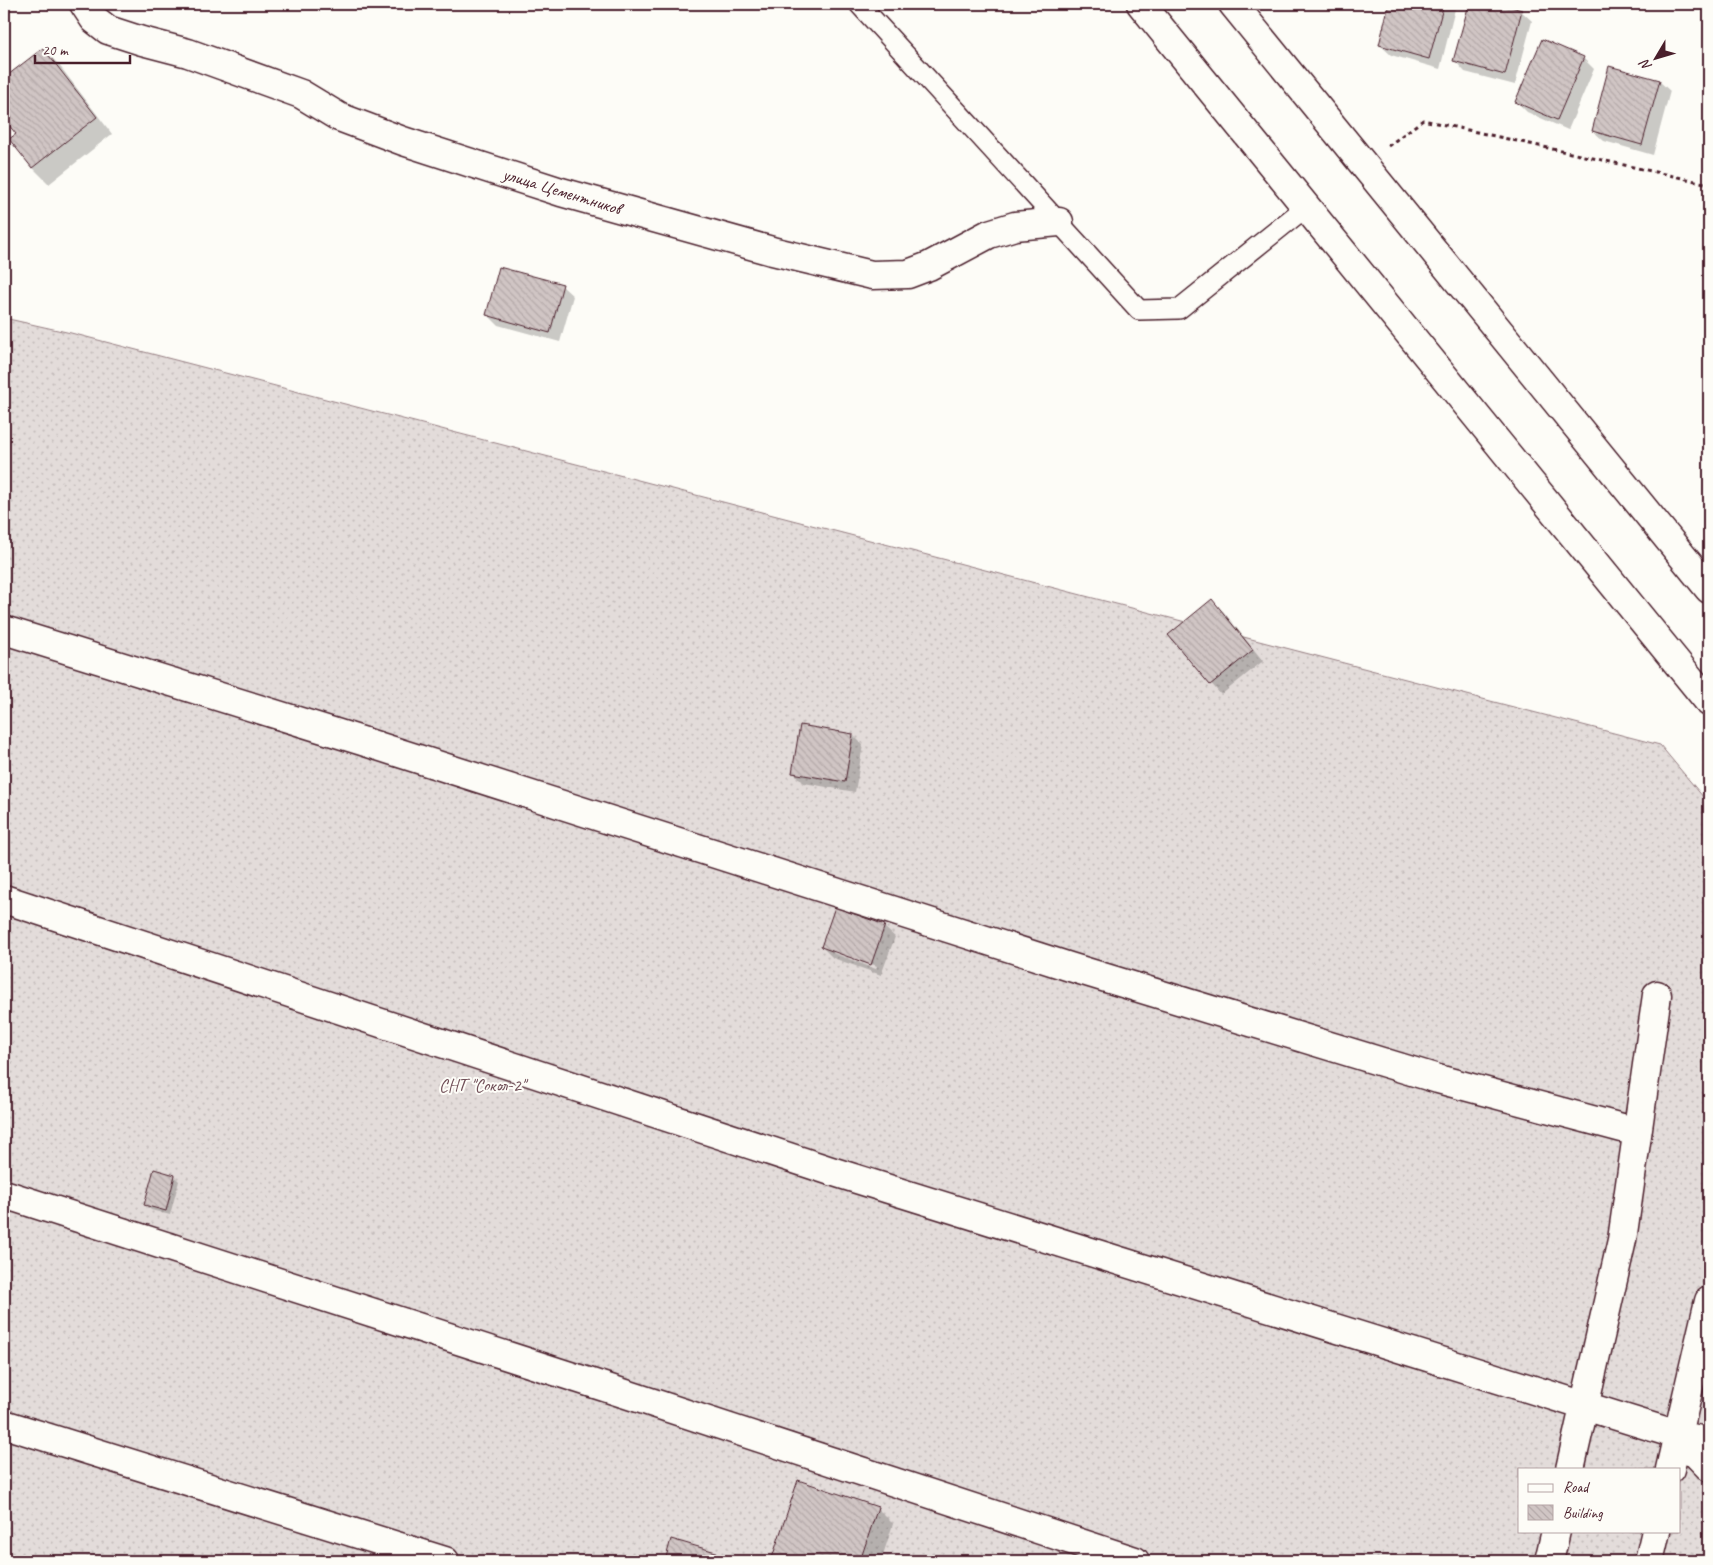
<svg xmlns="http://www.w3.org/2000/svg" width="1713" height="1565" font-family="Caveat,sans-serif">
  <defs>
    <pattern id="garden-dots" width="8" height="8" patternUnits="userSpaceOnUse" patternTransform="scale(1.25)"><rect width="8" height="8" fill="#e3dcda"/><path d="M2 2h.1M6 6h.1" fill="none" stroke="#c4bcbb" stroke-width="1.8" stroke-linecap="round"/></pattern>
    <pattern id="building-back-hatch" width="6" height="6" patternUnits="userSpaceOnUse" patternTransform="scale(1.25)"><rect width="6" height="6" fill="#d0c5c4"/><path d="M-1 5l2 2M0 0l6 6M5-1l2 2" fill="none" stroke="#b4a9a9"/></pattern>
  </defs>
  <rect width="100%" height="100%" fill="#fdfcf7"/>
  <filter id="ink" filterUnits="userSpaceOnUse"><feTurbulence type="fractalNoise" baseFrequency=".02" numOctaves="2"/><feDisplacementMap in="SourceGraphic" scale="10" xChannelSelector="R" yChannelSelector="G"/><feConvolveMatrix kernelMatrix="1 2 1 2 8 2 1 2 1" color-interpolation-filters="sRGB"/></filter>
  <g filter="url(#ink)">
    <path fill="url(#garden-dots)" stroke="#967e82" fill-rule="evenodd" d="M4,318L71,333L1660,745L1709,804V1561H4ZM1519,1469H1679V1531H1519Z"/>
    <path fill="#0003" fill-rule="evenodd" d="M1391,4H1455L1456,5L1440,69L1391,55L1380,45Z
      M1470,4H1495L1521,11L1532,21L1515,85L1465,72L1455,61Z
      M43,49L59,65L112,134L49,184L33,168L11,140L17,134L4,117V80Z
      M1583,58L1594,69L1568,130L1527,112L1517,102Z
      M1659,81L1670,91L1653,155L1604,141L1593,131Z
      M562,286L573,296L560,342L498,325L488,315Z
      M1212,601L1223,611L1263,661L1221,695L1170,635Z
      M853,735L863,745L855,792L804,783L793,772Z
      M884,927L895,937L881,975L833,958L822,947ZM833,950L877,966L876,969L833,953Z
      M174,1176L179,1181L170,1215L151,1210L146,1205Z
      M799,1482L877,1508L893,1524L881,1561H773Z
      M672,1541L716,1553L724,1561H666Z"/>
    <path fill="url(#building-back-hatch)" stroke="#4a1f2b" d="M1389,4H1444L1429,59L1379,45Z
      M1469,4H1500L1522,10L1505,75L1453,61Z
      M1542,39L1584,57L1557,120L1515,102Z
      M43,48L97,117L32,168L9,139L16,134L4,119V78Z
      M1609,66L1660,80L1642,145L1592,131Z
      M499,267L563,284L550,333L486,315Z
      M1212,599L1253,650L1210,685L1168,635Z
      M800,725L853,734L845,782L792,773Z
      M835,907L885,925L871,965L821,947Z
      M154,1169L175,1175L166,1211L144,1205Z
      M798,1480L878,1507L860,1561H771Z
      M671,1539L716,1552L714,1561H665Z"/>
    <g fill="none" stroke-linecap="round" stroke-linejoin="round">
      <defs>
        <path id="service" d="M859,4L1139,310L1179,309L1306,207"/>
        <path id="minor" d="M84,4L94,19L108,30L142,41L188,53L301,94L339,117L403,141L561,192L772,251L872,275L908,274L929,266L989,234L1015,226L1059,222
          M4,630L362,741L1070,967L1438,1079L1637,1132
          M4,899L831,1171L1678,1435L1709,1442
          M4,1194L629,1395L1135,1561
          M4,1424L445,1561
          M1678,1435L1709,1467
          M1570,1469L1622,1240L1657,995
          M1670,1469L1709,1301
          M1549,1561L1556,1531
          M1649,1561L1656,1531"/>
        <path id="trunk" d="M1141,4L1709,702
          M1233,4L1709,589"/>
      </defs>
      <use href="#service" stroke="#4a1f2b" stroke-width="22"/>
      <use href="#minor" stroke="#4a1f2b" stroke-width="31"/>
      <use href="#trunk" stroke="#4a1f2b" stroke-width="31"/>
      <path stroke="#4a1f2b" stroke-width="3" stroke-dasharray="4 4" stroke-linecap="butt" d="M1388,146L1423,120L1709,184"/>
      <use href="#service" stroke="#fdfcf7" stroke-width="19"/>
      <use href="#minor" stroke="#fdfcf7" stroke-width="28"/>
      <use href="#trunk" stroke="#fdfcf7" stroke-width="28"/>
    </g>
  </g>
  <g text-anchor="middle" stroke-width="4" stroke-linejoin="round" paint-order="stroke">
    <g font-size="18" fill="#4a1f2b" stroke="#fdfcf7">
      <text transform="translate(562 191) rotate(17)" y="6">улица Цементников</text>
    </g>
    <g font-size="18" fill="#704e57" stroke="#fdfcf7">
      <text x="482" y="1091">СНТ "Сокол-2"</text>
    </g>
  </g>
  <rect width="1713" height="1565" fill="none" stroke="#fdfcf7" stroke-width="20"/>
  <rect x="10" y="10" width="1693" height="1545" fill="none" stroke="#4a1f2b" stroke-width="2" filter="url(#ink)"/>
  <rect x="1518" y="1468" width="162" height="65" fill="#fdfcf7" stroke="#b5a4a5"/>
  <rect x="1528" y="1484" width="25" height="8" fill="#fdfcf7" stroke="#b5a4a5"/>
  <text x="1563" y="1492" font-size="15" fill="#4a1f2b">Road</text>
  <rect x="1528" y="1505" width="25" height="15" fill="url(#building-back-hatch)" stroke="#b5a4a5"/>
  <text x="1563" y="1518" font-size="15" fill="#4a1f2b">Building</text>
  <g transform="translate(1656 58) rotate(232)" stroke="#fdfcf7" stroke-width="4" paint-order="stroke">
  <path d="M0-4L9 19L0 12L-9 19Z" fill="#4a1f2b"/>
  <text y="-8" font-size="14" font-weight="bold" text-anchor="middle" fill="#4a1f2b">N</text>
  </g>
  <path d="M35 55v8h95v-8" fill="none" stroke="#4a1f2b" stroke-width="2.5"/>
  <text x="42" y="55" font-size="15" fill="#4a1f2b" stroke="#fdfcf7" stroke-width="4" paint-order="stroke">20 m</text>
</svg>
